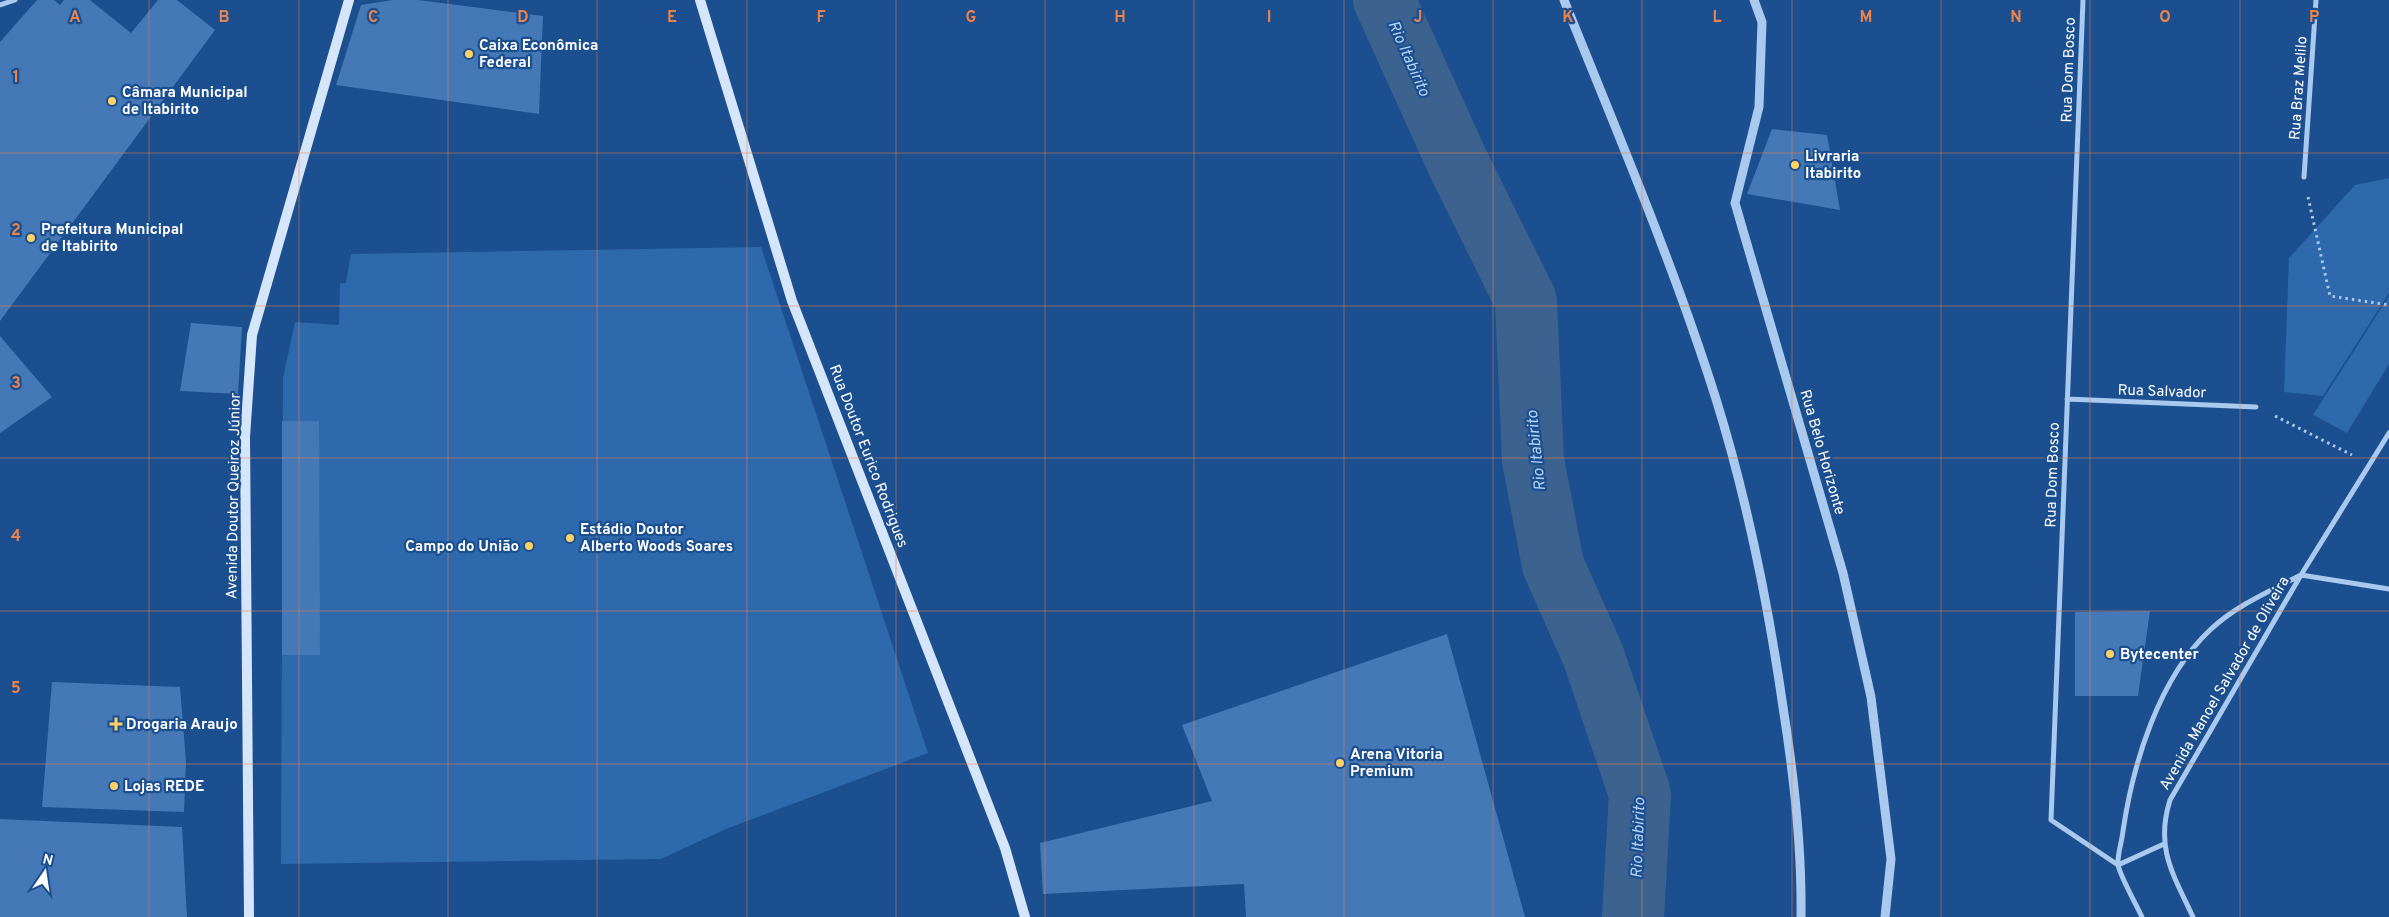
<svg xmlns="http://www.w3.org/2000/svg" width="2389" height="917" font-family="Overpass,sans-serif">
  <rect width="100%" height="100%" fill="#1b4f8f"/>
  <path fill="#2e69ad" d="M2389,178V293L2323,396L2284,392L2289,258L2355,185Z
    M761,247L928,753L726,829L661,859L281,864L283,378L295,322L339,325L340,283H346L351,254Z
    M2389,296V364L2347,433L2313,415Z"/>
  <g fill="none" stroke-linecap="round" stroke-linejoin="round">
    <path stroke="#3c6290" stroke-width="62" d="M1384,0L1457,161L1526,301L1533,460L1553,565L1593,655L1640,794L1633,917"/>
  </g>
  <path fill="#4478b7" d="M37,0H54L60,5L64,0H90L131,33L158,0H177L215,30L0,321V42Z
    M393,0H418L543,16L539,114L336,85L361,5Z
    M1772,129L1827,135L1840,210L1747,194Z
    M191,323L242,327L238,394L180,391Z
    M0,336L52,397L0,433Z
    M282,421H319L320,655H282Z
    M2150,611L2138,696H2075V612Z
    M1447,634L1525,917H1246L1244,884L1043,894L1040,843L1212,801L1182,725Z
    M52,682L180,687L186,762L184,812L42,807Z
    M0,819L182,827L187,917H0Z"/>
  <g fill="none" stroke-linecap="round" stroke-linejoin="round">
    <path stroke="#a9c9ee" stroke-width="3" stroke-dasharray="2.5 4" stroke-linecap="butt" d="M2308,197L2330,296L2389,305
      M2275,416L2352,455"/>
    <path stroke="#a9c9ee" stroke-width="5" d="M2083,0L2051,820L2118,865L2164,844
      M0,5L15,0
      M2304,177L2316,0
      M2067,399L2256,407
      M2301,575L2389,589
      M2142,917C2136,904 2121,878 2118,865C2117,856 2122,841 2123,831C2133,763 2159,678 2210,630C2235,606 2270,591 2301,575
      M2193,917C2173,874 2155,848 2170,800L2301,575L2389,433"/>
    <path stroke="#a9c9ee" stroke-width="9" d="M1564,0C1617,132 1673,263 1716,399C1747,499 1768,603 1783,707C1794,776 1802,847 1801,917
      M1754,0L1762,22L1759,107L1735,203L1843,573L1871,697L1891,859L1885,917"/>
    <path stroke="#d6e6fa" stroke-width="10" d="M700,0L792,301L1005,848L1025,917
      M249,917L245,437L252,335L349,0"/>
  </g>
  <path fill="none" stroke="#ee8249" stroke-width="1" stroke-opacity="0.55" d="M149,0V917M299,0V917M448,0V917M597,0V917M747,0V917M896,0V917M1045,0V917M1194,0V917M1344,0V917M1493,0V917M1642,0V917M1792,0V917M1941,0V917M2090,0V917M2240,0V917M0,153H2389M0,306H2389M0,458H2389M0,611H2389M0,764H2389"/>
  <g fill="#ffd166" stroke="#1b4f8f" stroke-width="2">
    <circle cx="469" cy="54" r="5"/>
    <circle cx="112" cy="101" r="5"/>
    <circle cx="1795" cy="165" r="5"/>
    <circle cx="31" cy="238" r="5"/>
    <circle cx="570" cy="538" r="5"/>
    <circle cx="529" cy="546" r="5"/>
    <circle cx="2110" cy="654" r="5"/>
    <path d="M113.5 716.5h5v5h5v5h-5v5h-5v-5h-5v-5h5z"/>
    <circle cx="1340" cy="763" r="5"/>
    <circle cx="114" cy="786" r="5"/>
  </g>
  <g text-anchor="middle" stroke-width="4.5" stroke-linejoin="round" paint-order="stroke">
    <g font-size="15" font-weight="bold" fill="#fff" stroke="#1b4f8f" text-anchor="start">
      <text x="479" y="50">Caixa Econômica<tspan x="479" dy="17">Federal</tspan></text>
      <text x="122" y="97">Câmara Municipal<tspan x="122" dy="17">de Itabirito</tspan></text>
      <text x="1805" y="161">Livraria<tspan x="1805" dy="17">Itabirito</tspan></text>
      <text x="41" y="234">Prefeitura Municipal<tspan x="41" dy="17">de Itabirito</tspan></text>
      <text x="580" y="534">Estádio Doutor<tspan x="580" dy="17">Alberto Woods Soares</tspan></text>
      <text x="519" y="551" text-anchor="end">Campo do União</text>
      <text x="2120" y="659">Bytecenter</text>
      <text x="126" y="729">Drogaria Araujo</text>
      <text x="1350" y="759">Arena Vitoria<tspan x="1350" dy="17">Premium</tspan></text>
      <text x="124" y="791">Lojas REDE</text>
    </g>
    <g font-size="15" fill="#fff" stroke="#1b4f8f">
      <text transform="translate(2068 70) rotate(-88)" y="5">Rua Dom Bosco</text>
      <text transform="translate(2298 88) rotate(-86)" y="5">Rua Braz Melilo</text>
      <text transform="translate(2162 391) rotate(2)" y="5">Rua Salvador</text>
      <text transform="translate(1823 452) rotate(74)" y="5">Rua Belo Horizonte</text>
      <text transform="translate(869 456) rotate(69)" y="5">Rua Doutor Eurico Rodrigues</text>
      <text transform="translate(2052 475) rotate(-88)" y="5">Rua Dom Bosco</text>
      <text transform="translate(233 496) rotate(-89)" y="5">Avenida Doutor Queiroz Júnior</text>
      <text transform="translate(2224 683) rotate(-60)" y="5">Avenida Manoel Salvador de Oliveira</text>
    </g>
    <g font-size="16" font-style="italic" fill="#b5d3f5" stroke="#1b4f8f">
      <text transform="translate(1410 58) rotate(66)" y="6">Rio Itabirito</text>
      <text transform="translate(1535 451) rotate(-96)" y="6">Rio Itabirito</text>
      <text transform="translate(1637 838) rotate(-88)" y="6">Rio Itabirito</text>
    </g>
  </g>
  <g font-size="16" text-anchor="middle" font-weight="bold" fill="#ee8249" stroke="#1b4f8f" stroke-width="4.5" stroke-linejoin="round" paint-order="stroke">
    <text x="75" y="22">A</text>
    <text x="224" y="22">B</text>
    <text x="373" y="22">C</text>
    <text x="523" y="22">D</text>
    <text x="672" y="22">E</text>
    <text x="821" y="22">F</text>
    <text x="971" y="22">G</text>
    <text x="1120" y="22">H</text>
    <text x="1269" y="22">I</text>
    <text x="1418" y="22">J</text>
    <text x="1568" y="22">K</text>
    <text x="1717" y="22">L</text>
    <text x="1866" y="22">M</text>
    <text x="2016" y="22">N</text>
    <text x="2165" y="22">O</text>
    <text x="2314" y="22">P</text>
    <text x="16" y="82">1</text>
    <text x="16" y="235">2</text>
    <text x="16" y="388">3</text>
    <text x="16" y="541">4</text>
    <text x="16" y="693">5</text>
  </g>
  <g transform="translate(45 872) rotate(13)" stroke="#1b4f8f" stroke-width="4" paint-order="stroke">
  <path d="M0-4L9 19L0 12L-9 19Z" fill="#ffffff"/>
  <text y="-8" font-size="14" font-weight="bold" text-anchor="middle" fill="#ffffff">N</text>
  </g>
</svg>
